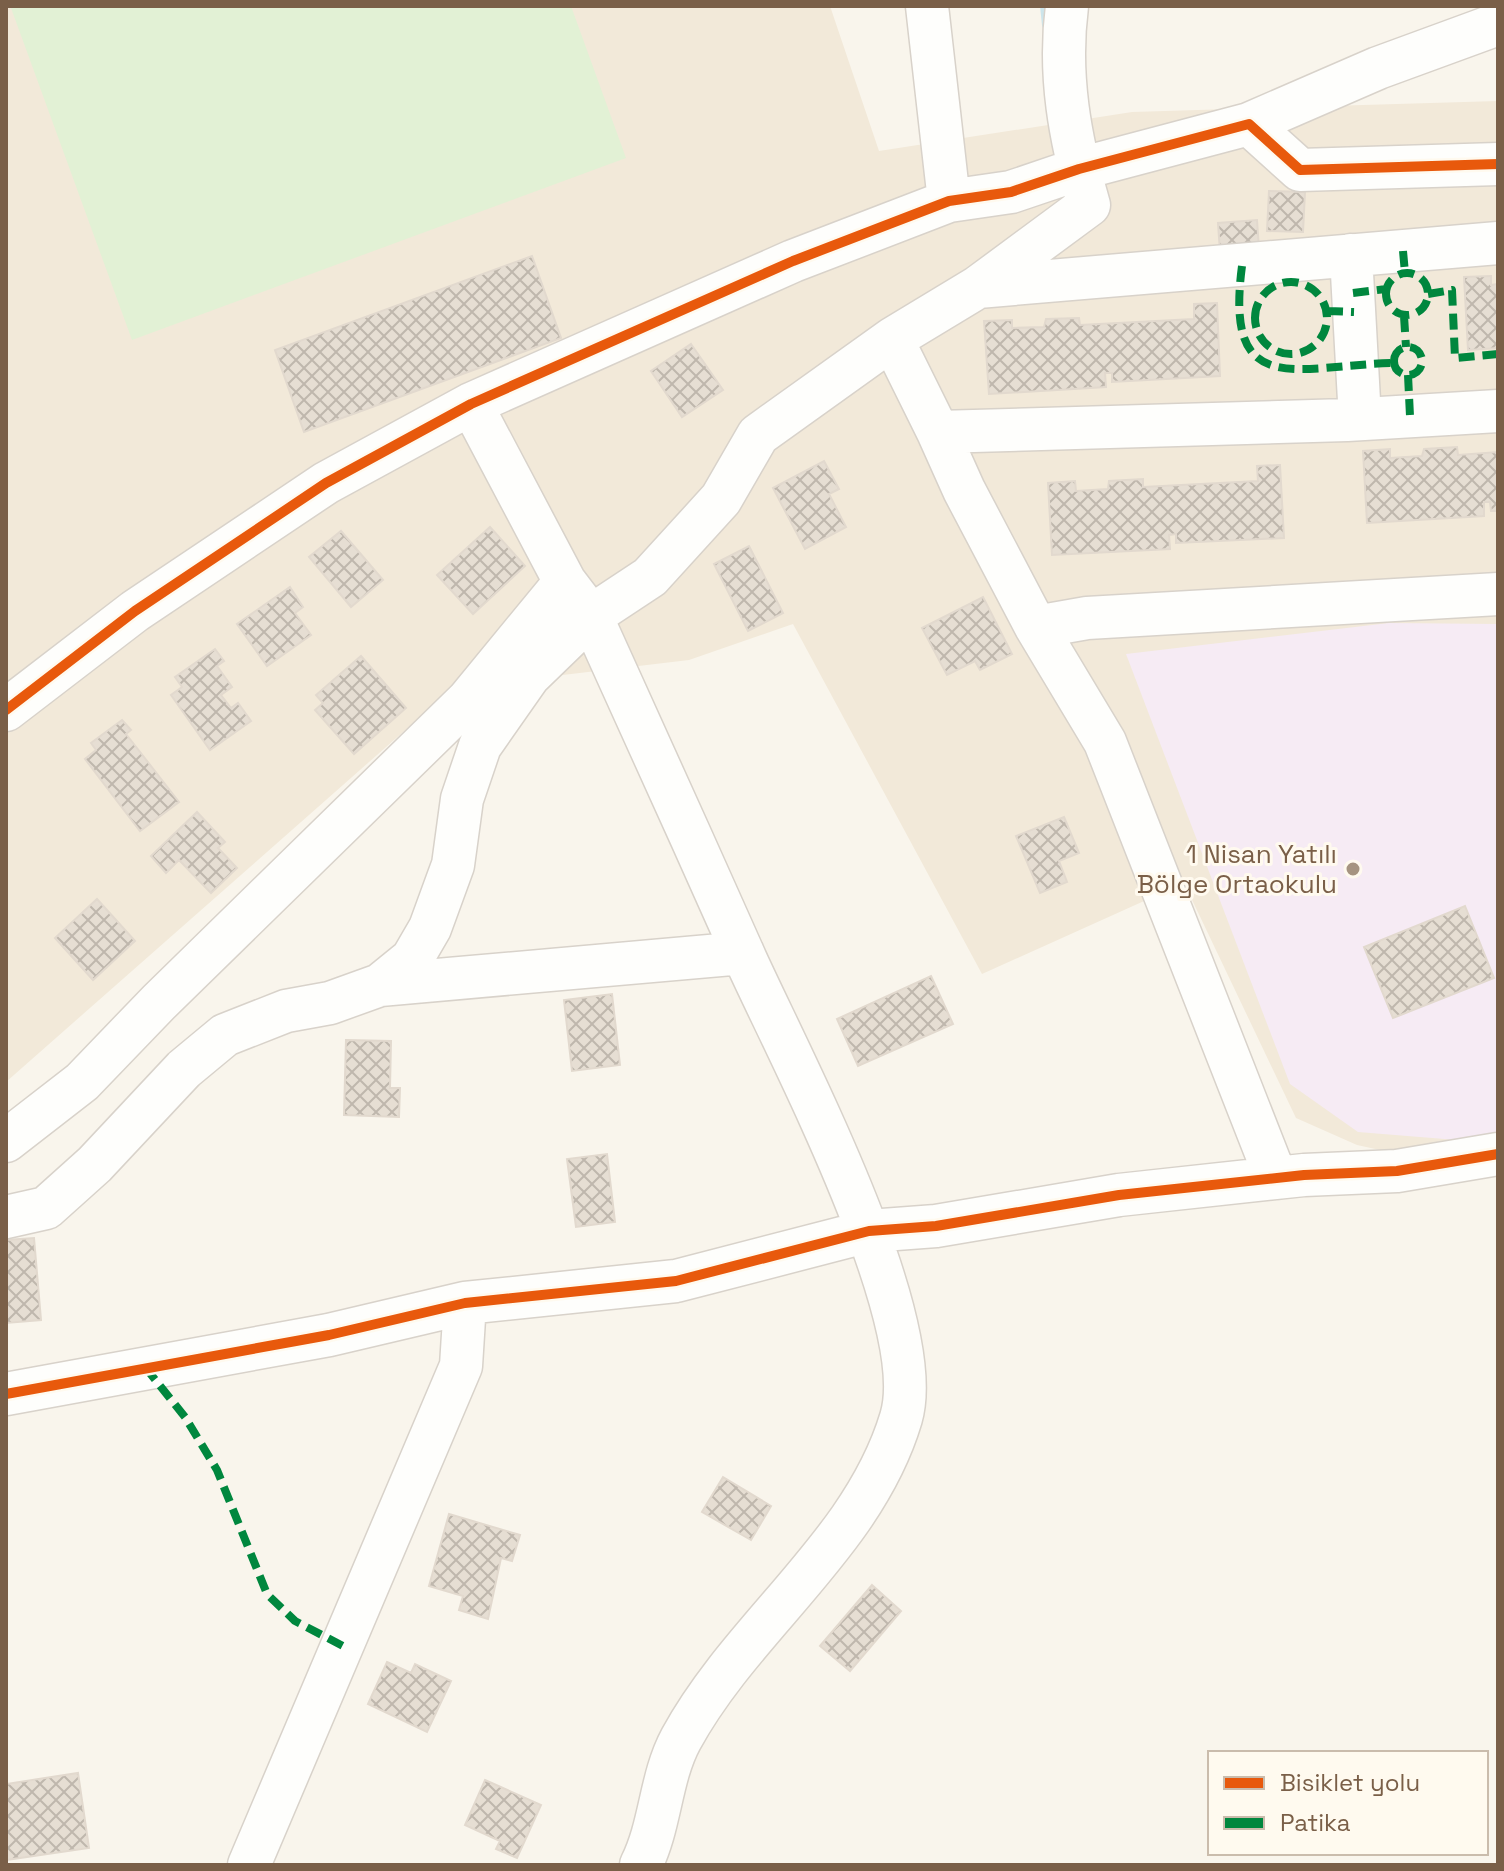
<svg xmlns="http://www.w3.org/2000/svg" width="1504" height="1871" font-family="'Space Grotesk',sans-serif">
  <defs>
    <pattern id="building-cross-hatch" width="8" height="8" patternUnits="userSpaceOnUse" patternTransform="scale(2)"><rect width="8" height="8" fill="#e6ded3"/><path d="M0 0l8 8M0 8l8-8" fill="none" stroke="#bfb7ad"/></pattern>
  </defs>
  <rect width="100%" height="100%" fill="#f9f5ec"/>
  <path fill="#f2e9d9" d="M6,6H830L879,151L1132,112L1498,101V1159L1449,1165L1357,1145L1296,1118L1184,883L982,974L793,624L689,660L453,688L6,1082Z"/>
  <path fill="#f6ebf4" d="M1389,623L1498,624V1132L1457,1140L1358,1132L1290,1084L1126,654Z"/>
  <path fill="#e2f1d5" d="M16,6H571L626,158L132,340L11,8Z"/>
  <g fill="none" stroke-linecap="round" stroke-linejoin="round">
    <path stroke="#cce5eb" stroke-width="10" d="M1045,6L1047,25"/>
  </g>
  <path fill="url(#building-cross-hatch)" stroke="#e2d9ce" stroke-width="2" d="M1269,191L1305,192L1303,232L1267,231Z
    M1257,220L1259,249L1220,252L1218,223Z
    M532,256L561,338L304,432L275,350Z
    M1491,276V285L1498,284V348L1468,350L1464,277Z
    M1217,303L1220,376L1112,382V373H1105L1106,387L989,394L984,321L1012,320V328L1044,327L1046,319L1079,318L1080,325L1194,319V304Z
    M691,344L723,390L682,417L651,371Z
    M1457,447L1458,455L1498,452V511H1491L1490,502H1484V516L1367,523L1363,451L1390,449V458L1422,456L1424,449Z
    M824,461L839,489L829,494L846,527L805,549L773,488Z
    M1280,465L1284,538L1176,543V534L1169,535L1170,549L1052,555L1048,483L1075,481L1076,491L1108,489L1109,481L1143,479V487L1258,481L1257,466Z
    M490,527L525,566L473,614L437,575Z
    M341,531L383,580L351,607L309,557Z
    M749,546L783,613L748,631L714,564Z
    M290,587L303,607L295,613L311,635L267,666L237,624Z
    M983,597L1012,654L980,670L975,661L947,675L922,628Z
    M215,649L224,661L217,666L232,687L221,695L231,708L238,703L251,721L210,750L171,695L182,687L175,677Z
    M361,656L406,708L354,754L315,710L323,703L316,695Z
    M122,720L131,730L126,734L179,802L140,831L85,759L96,750L91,743Z
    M197,812L225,842L218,848L237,868L211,893L179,860L166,873L151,856Z
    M1064,817L1079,853L1059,861L1067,882L1040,893L1016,836Z
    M97,899L135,941L93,980L55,938Z
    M1465,906L1494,978L1393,1018L1364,947Z
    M931,976L953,1024L858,1066L837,1019Z
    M612,994L620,1065L572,1071L564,1000Z
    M346,1040L391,1041L390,1088H400L399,1117L344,1115Z
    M607,1154L615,1222L576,1227L567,1159Z
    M34,1238L41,1320L6,1323V1240Z
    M723,1477L771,1506L751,1540L702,1512Z
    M449,1514L520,1535L512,1561L501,1558L488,1619L459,1610L463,1596L429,1586Z
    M872,1585L901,1611L850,1671L820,1646Z
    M387,1662L411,1673L415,1664L451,1681L427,1732L368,1704Z
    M78,1773L89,1848L6,1860V1784Z
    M485,1780L541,1805L517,1858L496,1849L500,1841L465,1825Z"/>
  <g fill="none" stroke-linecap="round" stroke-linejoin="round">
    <defs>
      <path id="minor" d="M927,6L949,201
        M1249,124L1378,68L1498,24
        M1351,255L1360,419
        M978,287L1498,243
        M1498,411L1347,420L938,432L964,490L1036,627L1087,618L1498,594
        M938,432L892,339L978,287L1089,205C1070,139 1058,75 1067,6
        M565,582L591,616C643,731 695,845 746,960C790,1057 930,1321 901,1418C863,1545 743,1625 681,1739C660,1778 661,1825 641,1865
        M1036,627L1105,742L1276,1178
        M6,710L135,611L326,483L471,404L793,261L949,201L1011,192L1079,169L1249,124L1300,170L1498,164
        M380,985L743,953
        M6,1141L82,1082L159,1002L468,700L565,582L471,404
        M6,1217L46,1208L95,1164L184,1069L225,1035L286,1011L330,1003L380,985L412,959L430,928L453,865L462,799L480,746L529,676L591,616L650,577L721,499L758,435L892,339
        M6,1394L329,1335L465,1303L676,1281L869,1231L936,1226L1119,1195L1304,1175L1397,1171L1498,1154
        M249,1865L461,1366L465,1303"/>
    </defs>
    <use href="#minor" stroke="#d8d2ca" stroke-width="45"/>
    <use href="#minor" stroke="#fefefc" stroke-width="42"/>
    <path stroke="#00873e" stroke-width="8" stroke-dasharray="16 8" stroke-linecap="butt" d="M1403,251L1405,273
      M1242,266C1224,402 1297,365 1394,363
      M1386 294a21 21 0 1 1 42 0a21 21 0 1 1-42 0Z
      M1255 318a36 36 0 1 1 72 0a36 36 0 1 1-72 0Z
      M1353,293L1386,289
      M1428,294L1452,290L1455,358L1498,354
      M1327,311L1354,312
      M1404,316L1406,347
      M1394 361a14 14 0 1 1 28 0a14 14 0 1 1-28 0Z
      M1408,375L1410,416
      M145,1367L185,1417L217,1470L267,1594L295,1621L343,1646"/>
    <defs>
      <path id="cycleway" d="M6,710L135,611L326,483L471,404L793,261L949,201L1011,192L1079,169L1249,124L1300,170L1498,164
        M6,1394L329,1335L465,1303L676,1281L869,1231L936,1226L1119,1195L1304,1175L1397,1171L1498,1154"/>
    </defs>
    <use href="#cycleway" stroke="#fffaef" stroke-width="15"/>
    <use href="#cycleway" stroke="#e8590c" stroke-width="10"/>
  </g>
  <circle fill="#a69481" stroke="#fffaef" stroke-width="3" cx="1353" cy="869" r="8"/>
  <g text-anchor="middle" stroke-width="6" stroke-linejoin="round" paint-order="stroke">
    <g font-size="26" fill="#7a5f48" stroke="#fffaef" text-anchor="end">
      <text x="1337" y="863">1 Nisan Yatılı<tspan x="1337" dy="30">Bölge Ortaokulu</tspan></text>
    </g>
  </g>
  <rect width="1504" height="1871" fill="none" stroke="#7a5f48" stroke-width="16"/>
  <rect x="1208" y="1751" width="280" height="104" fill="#fffaef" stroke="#cabcac" stroke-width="2"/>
  <rect x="1224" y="1777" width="40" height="12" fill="#e8590c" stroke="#cabcac" stroke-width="2"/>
  <text x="1280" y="1791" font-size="24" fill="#7a5f48">Bisiklet yolu</text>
  <rect x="1224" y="1817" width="40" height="12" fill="#00873e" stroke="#cabcac" stroke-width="2"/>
  <text x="1280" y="1831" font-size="24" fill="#7a5f48">Patika</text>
</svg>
